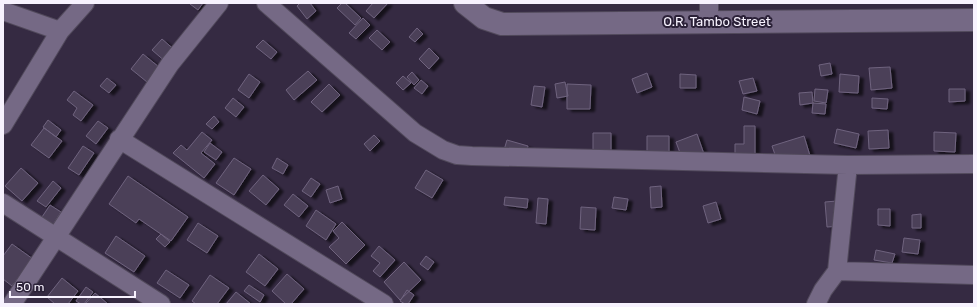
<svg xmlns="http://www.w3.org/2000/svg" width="977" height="307" font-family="Rubik,sans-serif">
  <defs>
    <filter id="shadow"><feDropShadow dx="4.5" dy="2.5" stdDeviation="1" flood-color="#0009"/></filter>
  </defs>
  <rect width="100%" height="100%" fill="#352a42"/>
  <path fill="#4b4059" stroke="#6f637e" filter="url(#shadow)" d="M191,3H203L198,10L190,4Z
    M300,3H310L316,11L307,19L297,6Z
    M342,3H345L361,18L355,25L337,8Z
    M373,3H388L374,18L366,11Z
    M363,18L370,25L356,39L349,33Z
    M417,28L423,34L415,42L409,37Z
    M377,30L390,42L382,50L369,38Z
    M162,39L177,52L167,63L152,50Z
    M263,40L277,52L271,59L256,47Z
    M429,48L439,58L429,69L419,59Z
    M143,54L159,67L147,82L131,69Z
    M830,63L832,74L821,76L819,65Z
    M890,67L892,88L871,90L869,68Z
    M308,71L317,80L294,100L286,90Z
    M412,72L419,80L414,85L407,77Z
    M647,73L652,87L637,93L632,79Z
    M249,74L260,82L249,98L238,90Z
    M680,74L696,75V88H680Z
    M840,74L859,76L858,93L839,92Z
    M403,76L411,83L403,90L396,83Z
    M107,78L116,85L109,93L100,86Z
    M753,78L757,91L743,94L739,81Z
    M421,80L428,86L422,94L414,88Z
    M565,82L568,96L557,98L555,84Z
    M329,84L340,95L322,112L311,102Z
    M567,84L591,85L590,109H567Z
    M534,86L545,87L542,107L531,105Z
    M815,89L828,90L826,103L814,101Z
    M949,89H965V101L949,102Z
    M74,91L93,105L81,121L73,115L77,108L67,100Z
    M812,92L813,103L800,105L799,93Z
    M744,97L760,101L757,114L742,110Z
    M233,98L244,107L236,117L225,108Z
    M872,98L888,99L887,109L872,108Z
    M813,103L826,104L825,114L812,113Z
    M214,116L219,122L212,129L206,124Z
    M48,120L61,130L56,137L43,127Z
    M98,121L108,128L96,144L86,136Z
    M744,126H755V156H735V144H744Z
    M44,128L62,141L49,158L31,145Z
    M837,129L859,134L856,148L834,143Z
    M888,130L889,148L869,149L868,131Z
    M202,132L212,140L201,153L215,164L204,178L173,153L181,145L187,150Z
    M934,132L956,133L955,152L934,151Z
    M593,133H611V153L593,152Z
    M697,134L705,157L684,164L676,142Z
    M374,135L380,141L370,151L364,144Z
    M647,136H669V155H647Z
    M804,136L811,159L780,169L772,146Z
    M507,140L528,146L525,156L504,150Z
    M210,143L222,152L216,160L204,152Z
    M83,146L94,153L79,175L68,168Z
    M234,158L251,169L234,195L216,183Z
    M277,158L288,165L283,174L272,168Z
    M21,168L38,183L22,201L5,186Z
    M426,170L443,180L432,198L415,188Z
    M263,175L279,189L266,205L249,191Z
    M128,176L188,217L171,241L139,219L136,223L109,204Z
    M311,178L320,184L311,197L302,191Z
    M53,181L61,188L46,207L37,201Z
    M338,186L342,199L330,203L326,190Z
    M661,186L662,207L651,208L650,187Z
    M293,194L308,206L299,217L284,205Z
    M505,197L528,199L527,208L504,205Z
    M614,197L628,199L626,210L612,208Z
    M538,198L548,199L546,224L536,223Z
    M837,201L839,226L827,227L825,202Z
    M716,202L721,219L708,223L703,206Z
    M50,205L61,212L51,228L40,220Z
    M581,207L596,208L595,230L580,229Z
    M878,209H890V226L878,225Z
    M316,210L336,224L326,240L306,226Z
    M921,214V228H912V215Z
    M342,222L365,245L346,264L329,247L339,238L333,231Z
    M198,223L218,236L207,253L187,240Z
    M161,234L170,242L165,247L156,239Z
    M116,236L145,256L134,272L105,253Z
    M904,238L920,240L918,254L902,252Z
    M12,244L33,259L12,286L3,279V256Z
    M379,246L395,260L380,277L373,271L380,263L371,256Z
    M876,250L895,254L892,263L874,260Z
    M259,254L278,269L265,286L246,272Z
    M426,256L434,262L428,270L420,264Z
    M404,262L421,280L400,300L384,282Z
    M166,270L189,285L180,298L157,283Z
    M287,274L304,289L291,304H286L272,291Z
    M210,275L229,288L217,304H196L192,301Z
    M62,278L78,291L68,304H55L47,297Z
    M249,285L264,295L260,302L244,291Z
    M86,287L93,292L84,304H81L76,301Z
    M407,290L414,295L408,304H405L400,301Z
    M236,292L251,304H226Z
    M95,293L108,304H85Z"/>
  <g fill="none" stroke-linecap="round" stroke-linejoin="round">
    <defs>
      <path id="minor" d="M266,3L415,133L443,150L457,155L472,156L848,165L974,164
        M3,11L60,31
        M709,21V3
        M3,125L60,31L85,3
        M119,139L384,304
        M3,203L161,304
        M837,271L974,275
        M12,304L170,64L219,3
        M816,304L823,290L837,271L848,165"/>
      <path id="tertiary" d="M465,3L484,18L502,24L974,20"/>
    </defs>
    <use href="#minor" stroke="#51495b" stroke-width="20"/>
    <use href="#tertiary" stroke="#51495b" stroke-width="24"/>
    <use href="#minor" stroke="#756985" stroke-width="18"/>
    <use href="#tertiary" stroke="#756985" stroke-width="22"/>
  </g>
  <g text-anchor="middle" stroke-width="4" stroke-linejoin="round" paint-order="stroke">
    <g font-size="13" fill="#f7f2fe" stroke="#2b2138">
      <text x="717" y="26">O.R. Tambo Street</text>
    </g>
  </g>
  <rect width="977" height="307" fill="none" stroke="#f7f2fe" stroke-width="8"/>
  <path d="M10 291v6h125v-6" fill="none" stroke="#f7f2fe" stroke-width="2"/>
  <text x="16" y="291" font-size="12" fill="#f7f2fe" stroke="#2b2138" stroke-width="3" paint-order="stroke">50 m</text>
</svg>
